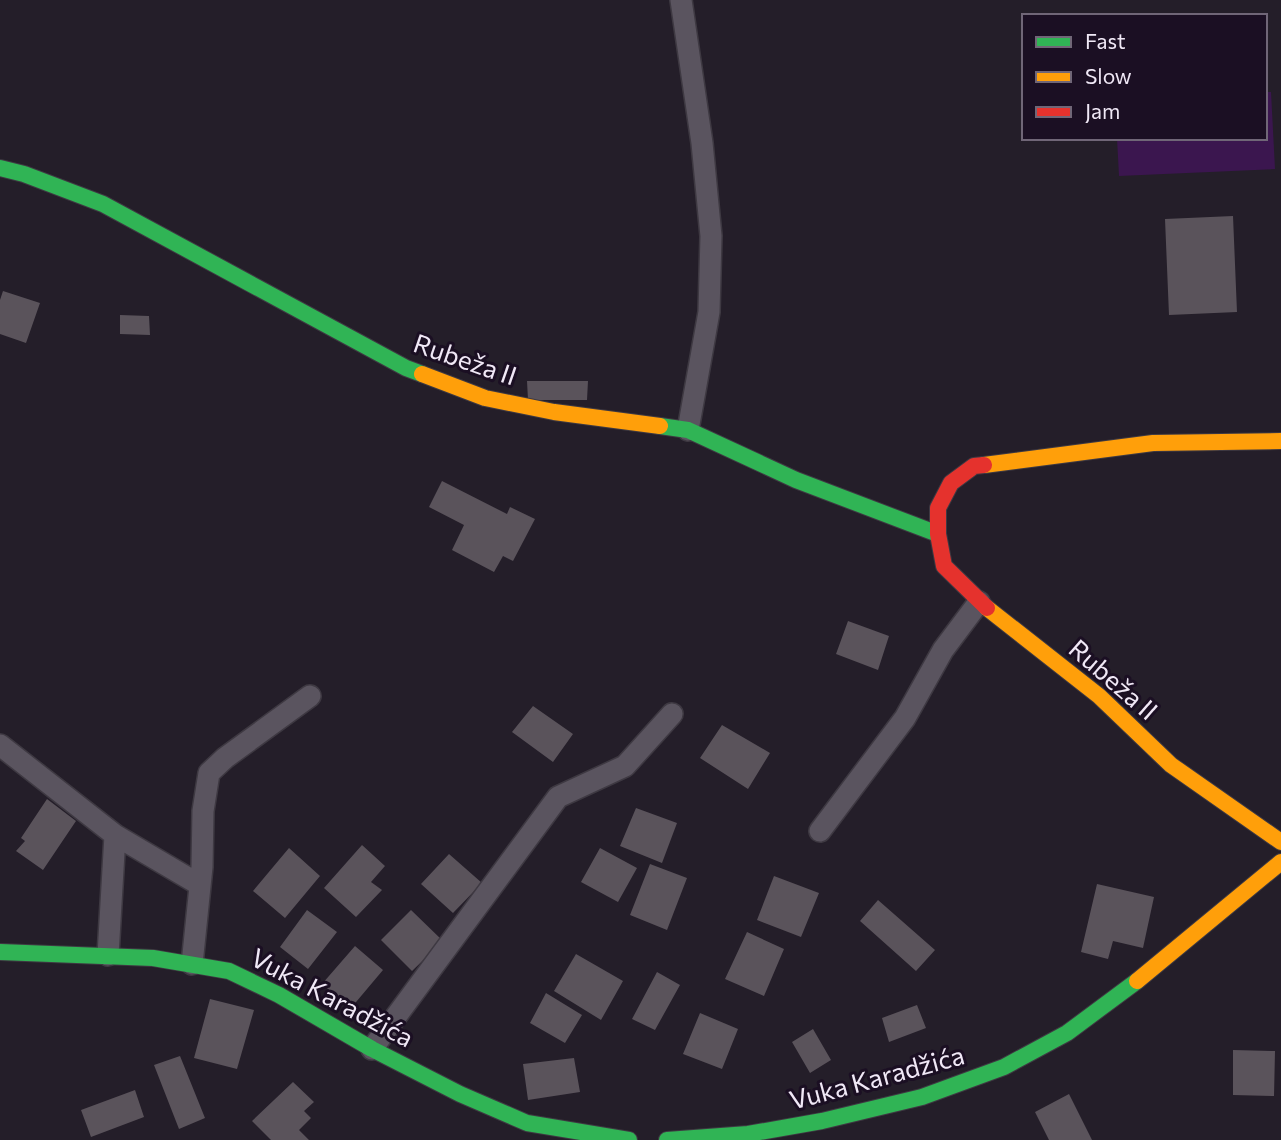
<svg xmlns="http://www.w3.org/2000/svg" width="1281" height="1140" font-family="Commissioner,sans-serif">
  <rect width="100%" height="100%" fill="#241e29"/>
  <path fill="#3b164f" d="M1265,92H1271L1275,169L1119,176L1117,138H1265Z"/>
  <path fill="#5a535b" d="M1233,216L1237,312L1169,315L1165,219Z
    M3,291L40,303L26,343L0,334V300Z
    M120,315L149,316L150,335L120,334Z
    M527,381H588L587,400H528Z
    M442,481L507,514L510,507L535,519L513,561L503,556L494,572L452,550L464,525L429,507Z
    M848,621L889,636L878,670L836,654Z
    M533,706L573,734L553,762L512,732Z
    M722,725L770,753L748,789L700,758Z
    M47,799L76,821L43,870L16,851L25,841L21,838Z
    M636,808L677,823L662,863L620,846Z
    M362,845L385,866L371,882L382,890L356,917L324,888Z
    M289,848L320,876L285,918L253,891Z
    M600,848L637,868L618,902L581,882Z
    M449,854L482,883L453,913L421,884Z
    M650,864L687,878L667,930L630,915Z
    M774,876L819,893L801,937L757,920Z
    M1097,884L1154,897L1143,948L1113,941L1108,959L1081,952Z
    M878,900L935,950L916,971L860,921Z
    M307,910L337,932L308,969L280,947Z
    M411,910L443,941L412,971L381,940Z
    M747,932L784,949L764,996L725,979Z
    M355,946L383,970L351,1008L322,984Z
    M576,954L623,981L601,1020L554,991Z
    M657,972L680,985L655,1030L632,1019Z
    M546,993L582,1015L565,1043L530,1023Z
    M210,999L254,1010L237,1069L194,1058Z
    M917,1005L926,1028L889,1042L882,1018Z
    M700,1013L738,1029L722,1069L683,1054Z
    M813,1029L831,1060L810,1073L792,1042Z
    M1233,1050L1275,1051L1274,1096L1233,1095Z
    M180,1056L205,1118L179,1129L154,1065Z
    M574,1058L580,1092L528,1100L523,1064Z
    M293,1082L314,1102L304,1111L311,1118L299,1130L309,1140H271L252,1121Z
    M135,1090L144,1117L91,1137L81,1110Z
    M1069,1094L1092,1140H1049L1035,1112Z"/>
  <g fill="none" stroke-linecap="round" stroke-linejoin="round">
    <defs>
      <path id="street" d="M681,0L702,143L711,236L709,312L688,430
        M0,745L115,835L108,955
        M820,831L905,718L943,650L979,602
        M115,835L200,885
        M192,964L202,867L203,811L209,773L225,758L310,696
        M372,1049L558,797L625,766L672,714"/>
      <path id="fast" d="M0,168L24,174L103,204L406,368L422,374
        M660,426L688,430L796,480L938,534
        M0,952L153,958L229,971L279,995L372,1049L460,1094L527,1123L629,1140
        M667,1140L748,1134L822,1121L922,1097L1004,1067L1067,1033L1137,981"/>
      <path id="slow" d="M422,374L485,398L554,412L660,426
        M984,465L1153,443L1281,441
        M987,608L1099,696L1171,765L1281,842
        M1137,981L1281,862"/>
      <path id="jam" d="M984,465L974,466L951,483L938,508V534L944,566L987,608"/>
    </defs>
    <use href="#street" stroke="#3e3942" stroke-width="24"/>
    <use href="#fast" stroke="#3e3942" stroke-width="18"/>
    <use href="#slow" stroke="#3e3942" stroke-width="18"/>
    <use href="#jam" stroke="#3e3942" stroke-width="18"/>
    <use href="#street" stroke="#5a545f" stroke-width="21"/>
    <use href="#fast" stroke="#30b455" stroke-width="16"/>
    <use href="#slow" stroke="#ff9f0a" stroke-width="16"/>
    <use href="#jam" stroke="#e5322d" stroke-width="16"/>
  </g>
  <g text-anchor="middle" stroke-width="6" stroke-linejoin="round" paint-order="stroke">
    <g font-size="26" fill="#f0e8f6" stroke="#1b0f23">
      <text transform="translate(465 360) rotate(19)" y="9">Rubeža II</text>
      <text transform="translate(1113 680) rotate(41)" y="9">Rubeža II</text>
      <text transform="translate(332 998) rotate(28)" y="9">Vuka Karadžića</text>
      <text transform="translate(877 1078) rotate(-15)" y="9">Vuka Karadžića</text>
    </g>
  </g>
  <rect x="1022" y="14" width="245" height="126" fill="#1b0f23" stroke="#706677" stroke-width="2"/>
  <rect x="1036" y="37" width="35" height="10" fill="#30b455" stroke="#706677" stroke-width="2"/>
  <text x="1085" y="49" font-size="21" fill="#f0e8f6">Fast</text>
  <rect x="1036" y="72" width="35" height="10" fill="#ff9f0a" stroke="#706677" stroke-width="2"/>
  <text x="1085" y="84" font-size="21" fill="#f0e8f6">Slow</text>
  <rect x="1036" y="107" width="35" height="10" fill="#e5322d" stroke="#706677" stroke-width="2"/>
  <text x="1085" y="119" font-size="21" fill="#f0e8f6">Jam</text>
</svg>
